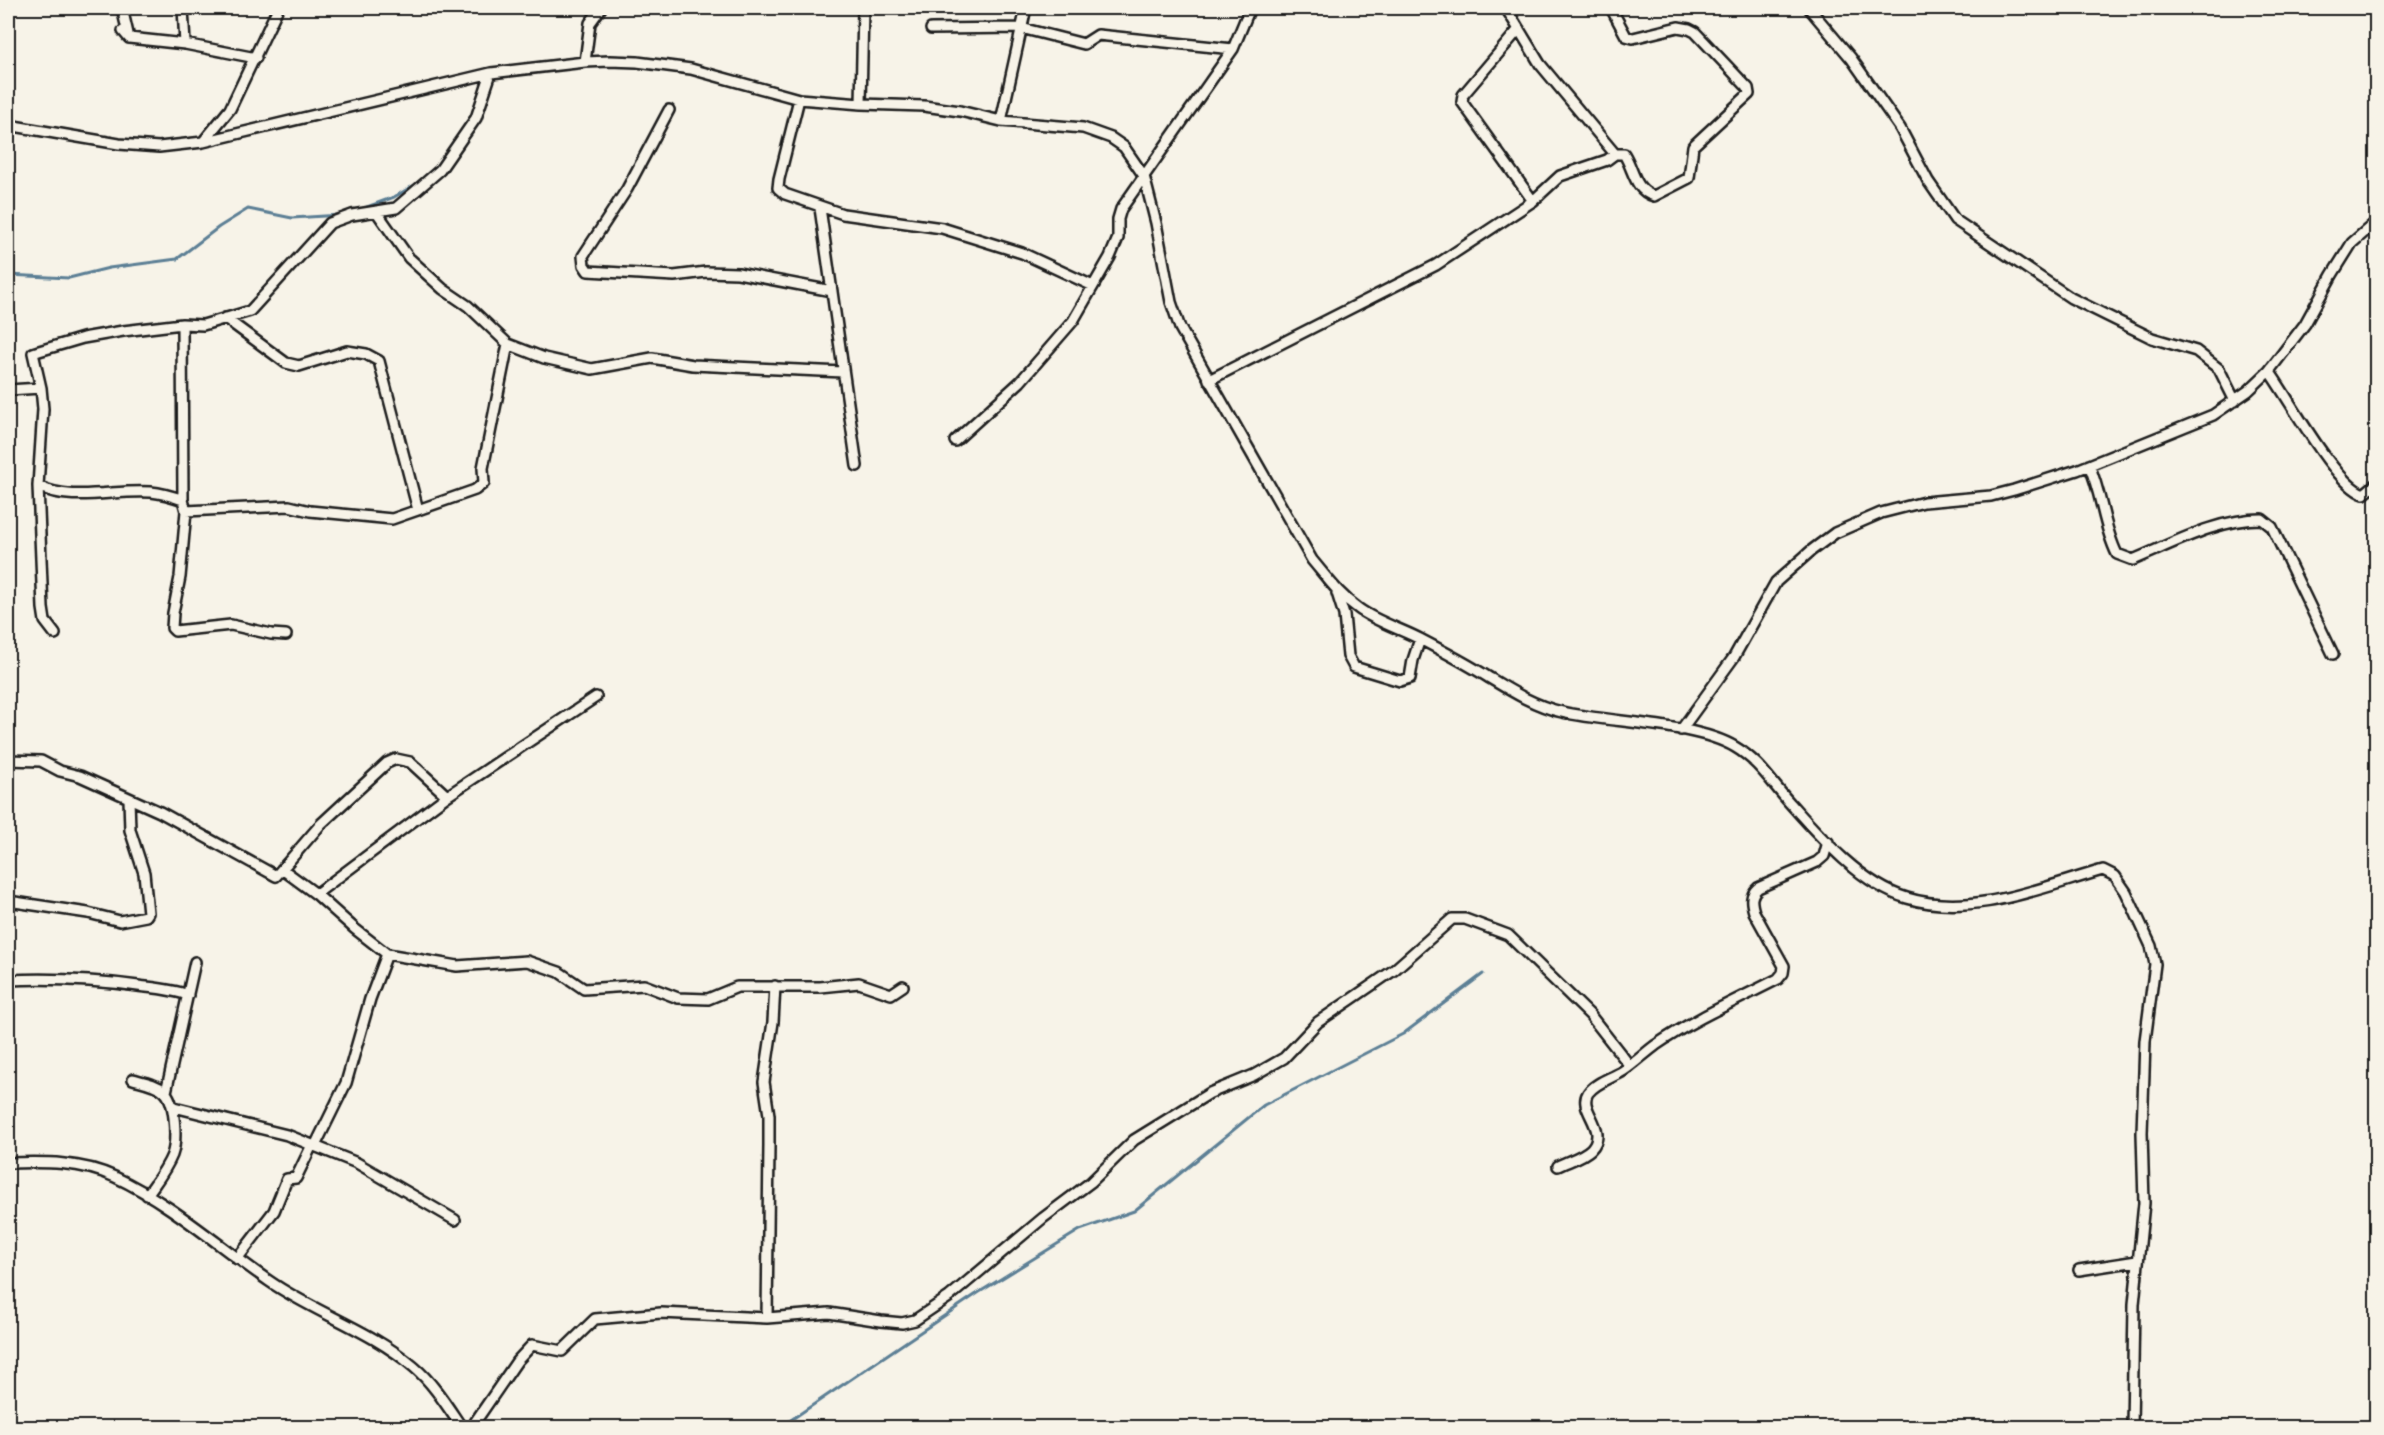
<svg xmlns="http://www.w3.org/2000/svg" width="2384" height="1435" font-family="Pangolin,sans-serif">
  <rect width="100%" height="100%" fill="#f7f3e8"/>
  <filter id="ink" filterUnits="userSpaceOnUse"><feTurbulence type="fractalNoise" baseFrequency=".0167" numOctaves="2"/><feDisplacementMap in="SourceGraphic" scale="12" xChannelSelector="R" yChannelSelector="G"/><feConvolveMatrix kernelMatrix="1 2 1 2 8 2 1 2 1" color-interpolation-filters="sRGB"/></filter>
  <g filter="url(#ink)">
    <g fill="none" stroke-linecap="round" stroke-linejoin="round">
      <path stroke="#5c7f95" stroke-width="3" d="M359,210L394,197L418,183
        M8,275L69,278L109,268L177,259L219,227L248,209L292,218L341,215
        M779,1428L978,1293L1080,1230L1134,1211L1264,1105L1403,1034L1483,974"/>
      <defs>
        <path id="minor" d="M122,8L129,38
          M183,8L185,44
          M1506,8L1540,64L1615,154
          M1809,8L1851,58L1900,128L1928,181L1955,220L2071,298L2152,338L2196,351L2219,369L2235,401
          M931,29L1021,28L1084,44L1098,35L1233,49
          M1519,29L1463,95L1462,102L1533,201
          M123,31L129,38L185,44L256,58
          M585,62L590,23L601,8
          M799,99L779,179L778,188L785,194L843,214L942,228L1022,253L1093,286
          M861,104L863,8
          M669,110L627,189L583,256L584,265L588,271L674,276L706,272L738,273L832,291
          M1001,121L1026,8
          M8,125L119,144L159,147L203,142L491,73L585,62L610,61L637,62L691,69L799,99L861,104L924,106L960,111L1001,121L1083,128L1111,138L1124,147L1144,176L1156,223L1171,302L1180,328L1312,560C1328,579 1339,595 1359,609C1377,622 1401,629 1420,639C1443,651 1466,663 1488,677C1511,691 1535,706 1562,712C1610,723 1695,723 1735,747C1759,761 1771,782 1789,802C1820,837 1862,885 1907,898C1972,918 2042,887 2103,870L2115,876L2126,892L2151,946L2155,964L2145,1041L2142,1133L2144,1203L2134,1304L2132,1428
          M203,142L230,109L278,8
          M820,208L857,466
          M376,211L409,258L443,289L468,306L508,344L544,358L592,369L652,358L693,365L843,372
          M225,318L286,363L299,366L347,351L366,354L379,361L418,510
          M182,324L183,500
          M2269,371C2289,398 2335,485 2364,494L2376,484
          M1209,380L1436,265L1533,201L1560,176L1607,160L1615,154H1624C1634,170 1634,190 1654,196L1689,178L1693,146L1749,94L1748,88L1695,32L1689,29L1678,27L1633,38L1626,36L1611,8
          M41,388L33,353L39,351L83,338L123,331L182,324L203,325L250,311L330,223L352,215L396,208L440,170L476,118L491,73
          M8,390L41,388L43,409L38,486C71,503 115,489 151,492C162,493 172,496 183,500L186,511L289,506L310,511L392,519L475,490L484,483L483,468L508,344
          M955,441L1020,382L1073,321L1110,257L1118,238V219L1121,209L1233,49L1250,8
          M2089,465C2102,494 2103,526 2117,554L2133,560C2174,543 2217,519 2262,519L2272,527L2333,654
          M38,486L43,608L45,621L55,634
          M186,511L180,577L173,613L172,628L175,631L231,625L271,634L286,635
          M1337,593L1344,615L1348,656L1354,667L1400,681L1410,678L1413,660L1420,639
          M1681,730L1734,657L1776,582L1812,550L1835,533L1881,513L1924,502L1991,496L2014,490L2077,470L2213,415L2248,391L2269,371L2305,324L2332,275L2352,243L2376,222
          M8,760L41,761L60,771L80,776L160,812L276,876L321,824L387,763L396,759L410,762L447,796
          M282,869L316,894L355,929L387,954L457,966L527,961L559,972L584,989L644,985L678,998L708,999L737,987H820L859,983L891,994L903,986
          M316,894L447,796L596,697
          M8,901L88,913L120,921L146,916L148,913L144,873L130,830L129,799
          M8,980C52,978 94,980 138,986C155,988 172,989 188,995
          M133,1079C144,1082 156,1084 164,1091C176,1101 177,1141 172,1155C166,1170 156,1182 147,1195
          M166,1092L195,962
          M174,1107L287,1135L357,1163L455,1220
          M315,1146L346,1083L370,999L387,954
          M8,1163C44,1162 81,1161 115,1177C171,1203 218,1246 269,1281C315,1313 371,1330 414,1367C434,1384 447,1406 462,1428
          M1558,1166C1568,1161 1583,1157 1591,1149C1610,1129 1577,1110 1588,1093C1596,1082 1612,1078 1623,1071C1635,1063 1645,1053 1656,1045C1694,1019 1737,1000 1778,979L1783,973L1784,966L1754,912C1751,902 1750,895 1758,888L1817,862L1824,856L1828,842
          M237,1259L274,1211L287,1179L296,1178L312,1145
          M2079,1270L2137,1261
          M767,1318L769,1145V1115L764,1082L773,1022L775,986
          M471,1428L517,1361L532,1345L562,1351L595,1319L661,1313L767,1318L829,1313L881,1321L902,1323L915,1320L949,1297L1043,1218L1091,1182L1134,1140L1210,1093L1254,1075L1284,1058L1318,1022L1394,970L1452,919H1465L1508,935L1590,1015L1630,1066"/>
      </defs>
      <use href="#minor" stroke="#1c1c1c" stroke-width="14"/>
      <use href="#minor" stroke="#f7f3e8" stroke-width="9"/>
    </g>
  </g>
  <rect width="2384" height="1435" fill="none" stroke="#f7f3e8" stroke-width="30"/>
  <rect x="15" y="15" width="2354" height="1405" fill="none" stroke="#1c1c1c" stroke-width="2" filter="url(#ink)"/>
</svg>
